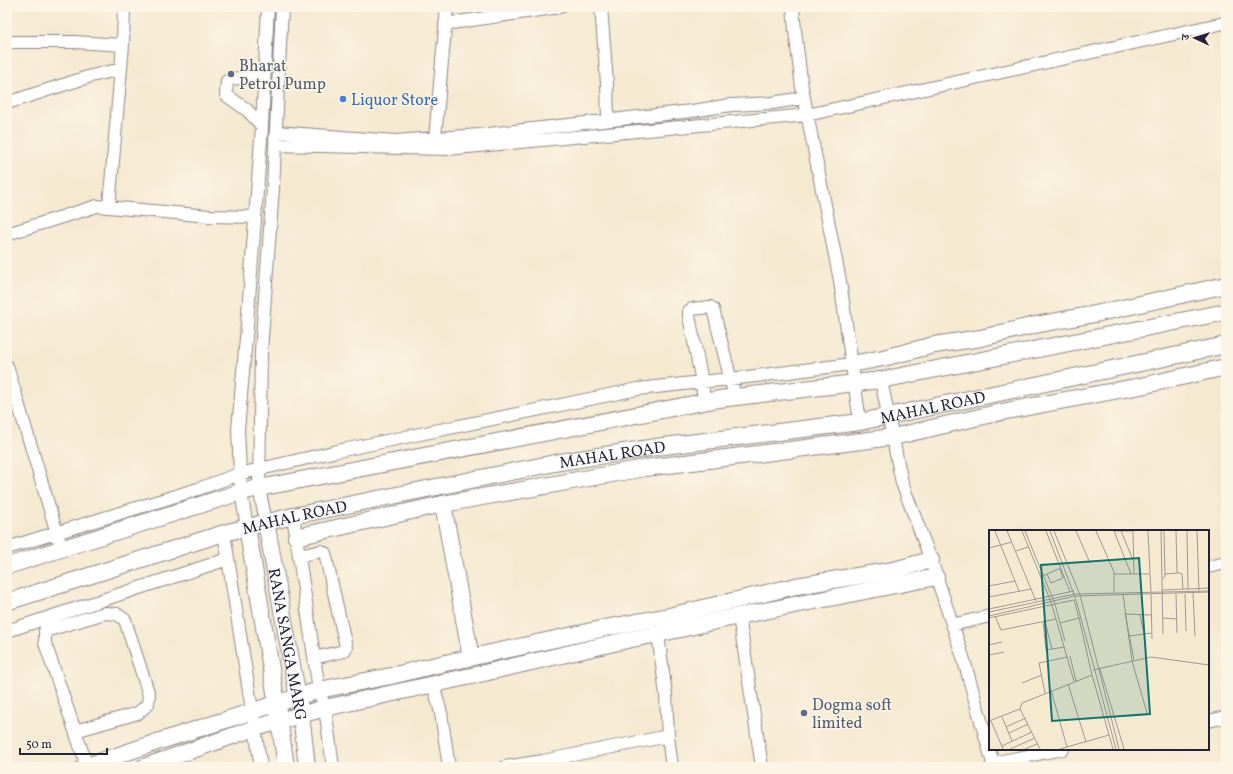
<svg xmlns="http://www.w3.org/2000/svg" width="1233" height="774" font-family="Vollkorn,'Noto Serif Devanagari',serif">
  <rect width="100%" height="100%" fill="#fcf5e5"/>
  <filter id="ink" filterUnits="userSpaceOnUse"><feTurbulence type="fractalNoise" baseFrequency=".025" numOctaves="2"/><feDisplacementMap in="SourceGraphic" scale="8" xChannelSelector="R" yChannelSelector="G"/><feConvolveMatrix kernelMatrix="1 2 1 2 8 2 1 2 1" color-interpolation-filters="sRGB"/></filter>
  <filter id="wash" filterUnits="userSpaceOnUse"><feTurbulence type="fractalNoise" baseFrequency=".012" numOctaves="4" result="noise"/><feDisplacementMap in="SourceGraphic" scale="16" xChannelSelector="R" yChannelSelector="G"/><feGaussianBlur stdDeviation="0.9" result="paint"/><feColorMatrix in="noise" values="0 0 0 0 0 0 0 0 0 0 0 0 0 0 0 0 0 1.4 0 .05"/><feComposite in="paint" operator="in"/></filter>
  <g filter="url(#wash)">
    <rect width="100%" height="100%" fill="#f5e9d0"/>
  </g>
  <g filter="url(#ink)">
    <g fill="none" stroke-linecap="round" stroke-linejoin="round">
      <defs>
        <path id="minor" d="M601,7L607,83L608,120
          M793,7L795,30L802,88L840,281L860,422
          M445,24L560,7
          M7,42H74L123,45
          M7,103L91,76L121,69
          M262,126L247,110L226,95L227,81L230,79L251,77L264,71
          M276,132L395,141L479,135L692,111L731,105L772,103L804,98
          M435,138L447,7
          M275,145L447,149L807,115L1224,23
          M109,207L123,45L124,7
          M7,234L97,206L209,216L255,217
          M7,366L59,540
          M881,380L902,483L931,560L963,657L994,767
          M704,402L702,382L689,316V311L692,309L710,307L713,309L735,397
          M293,516L319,690L325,708L333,767
          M266,522L259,488L261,351L273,188L282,7
          M247,527L241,492L238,430L247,326L262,126L268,7
          M224,533L261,767
          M7,548L198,489L239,474L333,452L638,389L756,376L852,364
          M299,556L321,551L325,553L346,647L344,651L314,658
          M1208,567L1226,563
          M739,616L762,767
          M952,625L990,616
          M7,631L228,559
          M433,684L441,713L449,767
          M1208,721L1226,717
          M75,731L138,713L148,704L149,695L125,620L117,614L105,613L45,631V643L87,766
          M668,736L672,767
          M992,763L1063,749
          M505,767L543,761L668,736L666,695L658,634"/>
        <g id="major">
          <path d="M852,364L883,358L934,345L981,338L1035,325L1095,314L1226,285"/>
          <path id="s1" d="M266,522L301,714L307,767"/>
          <path d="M247,527L277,704L286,767"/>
          <path d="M296,537L443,504"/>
          <path d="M7,566L241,492L259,488L719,399L881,380L1226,312"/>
          <path id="s2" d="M7,602L224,533L293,516L560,462L656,447L860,422L1226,345"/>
          <path d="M471,658L443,504L645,468L893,437L1001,412L1141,386L1226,367"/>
          <path d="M84,767L157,742L319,690L391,676L432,666L610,627L669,616L796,586L894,570L931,560"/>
          <path d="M144,767L255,728L325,708L471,676L627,640L658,634L739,616L936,577"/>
        </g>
      </defs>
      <use href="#minor" stroke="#8c8686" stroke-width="14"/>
      <use href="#major" stroke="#8c8686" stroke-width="18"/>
      <use href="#minor" stroke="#fff" stroke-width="12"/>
      <use href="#major" stroke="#fff" stroke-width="16"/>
    </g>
  </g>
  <g fill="#5c6f8a" stroke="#fcf5e5" stroke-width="1.5">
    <circle cx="231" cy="74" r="4"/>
    <circle cx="804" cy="713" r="4"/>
  </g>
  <circle fill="#3f7fe0" stroke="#fcf5e5" stroke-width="1.5" cx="343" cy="99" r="4"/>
  <g text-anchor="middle" stroke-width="3" stroke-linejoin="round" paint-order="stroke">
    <g font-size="16" fill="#4e5e75" stroke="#fcf5e5" text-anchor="start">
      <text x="239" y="71">Bharat<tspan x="239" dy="18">Petrol Pump</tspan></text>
      <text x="812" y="710">Dogma soft<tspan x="812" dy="18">limited</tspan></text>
    </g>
    <g font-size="16" fill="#366cbe" stroke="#fcf5e5" text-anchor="start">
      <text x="351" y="105">Liquor Store</text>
    </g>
    <g font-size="16" fill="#22223b" stroke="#fcf5e5">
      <text dy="6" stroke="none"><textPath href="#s2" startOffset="948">MAHAL ROAD</textPath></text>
      <text dy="6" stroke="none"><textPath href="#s2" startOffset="624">MAHAL ROAD</textPath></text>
      <text dy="6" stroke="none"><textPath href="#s2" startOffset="300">MAHAL ROAD</textPath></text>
      <text dy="6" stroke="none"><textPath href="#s1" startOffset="124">RANA SANGA MARG</textPath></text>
    </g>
  </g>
  <g transform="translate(989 530)">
    <rect width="220" height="220" fill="#f5e9d0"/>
    <path fill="none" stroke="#a19994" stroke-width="1" d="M6,1L30,61M18,1L47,71M33,1L62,72L85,151M36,1L66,74L76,111M57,1L81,62M61,1L87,70L127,219M65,1L91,65L130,219M87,1L101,33M107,1L125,42V62M125,1L142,44M125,1H144M132,1L144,30M144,1L145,44M159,1L161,43M172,1L174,104M187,1L188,42L193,44L194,59M208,1L210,61M0,18L23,12M27,21L39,17M125,44H161L162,62M176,44L189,43M54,46L58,44L69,39H71L74,48L62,53L58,44M174,49L176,46L175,1M0,56L26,51M199,59L220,58M173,60L199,59L198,1M204,63L206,106M86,64L220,61M134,64L143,131L158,183M162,64L163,109M187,64L188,103M196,64L197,101M86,66L220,62M0,67L42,59M85,70L90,88M0,79L85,61M0,82L86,64M136,83L145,130M136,84L162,85M151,85L155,104M0,86L86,66M6,86L12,100L67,89M0,88L85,70M174,88L188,89M54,92L57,120L63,119M56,92L63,119L76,117M71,93L90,88L103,145L124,219M140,106L163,103M0,115L13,112M0,125L15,122M81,126L87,151M111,139L135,219M104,140L162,127L220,135M33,153L53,145M79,154L97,212M62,160L78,217M56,163L50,133L79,127M13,187L23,211M0,191L31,179M2,191L14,219M17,197L37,188M20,203L39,194M13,216L43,202M21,219L46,208M36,219L48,214M51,219L31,179L33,173L103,145M71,219L120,205"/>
    <path fill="#0f766e" fill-opacity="0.15" stroke="#0f766e" stroke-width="2" d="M150,28L161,184L63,191L52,35Z"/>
    <rect width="220" height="220" fill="none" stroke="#22223b" stroke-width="2"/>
  </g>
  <rect width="1233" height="774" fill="none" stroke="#fcf5e5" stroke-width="24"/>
  <g transform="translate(1195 38) rotate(274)" stroke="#fcf5e5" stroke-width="3" paint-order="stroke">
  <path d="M0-3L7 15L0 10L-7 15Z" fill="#22223b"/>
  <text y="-6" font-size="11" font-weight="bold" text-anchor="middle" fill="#22223b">उ</text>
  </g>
  <path d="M20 748v6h87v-6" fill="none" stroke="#22223b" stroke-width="2"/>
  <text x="26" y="748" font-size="12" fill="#22223b" stroke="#fcf5e5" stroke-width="3" paint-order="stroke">50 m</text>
</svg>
